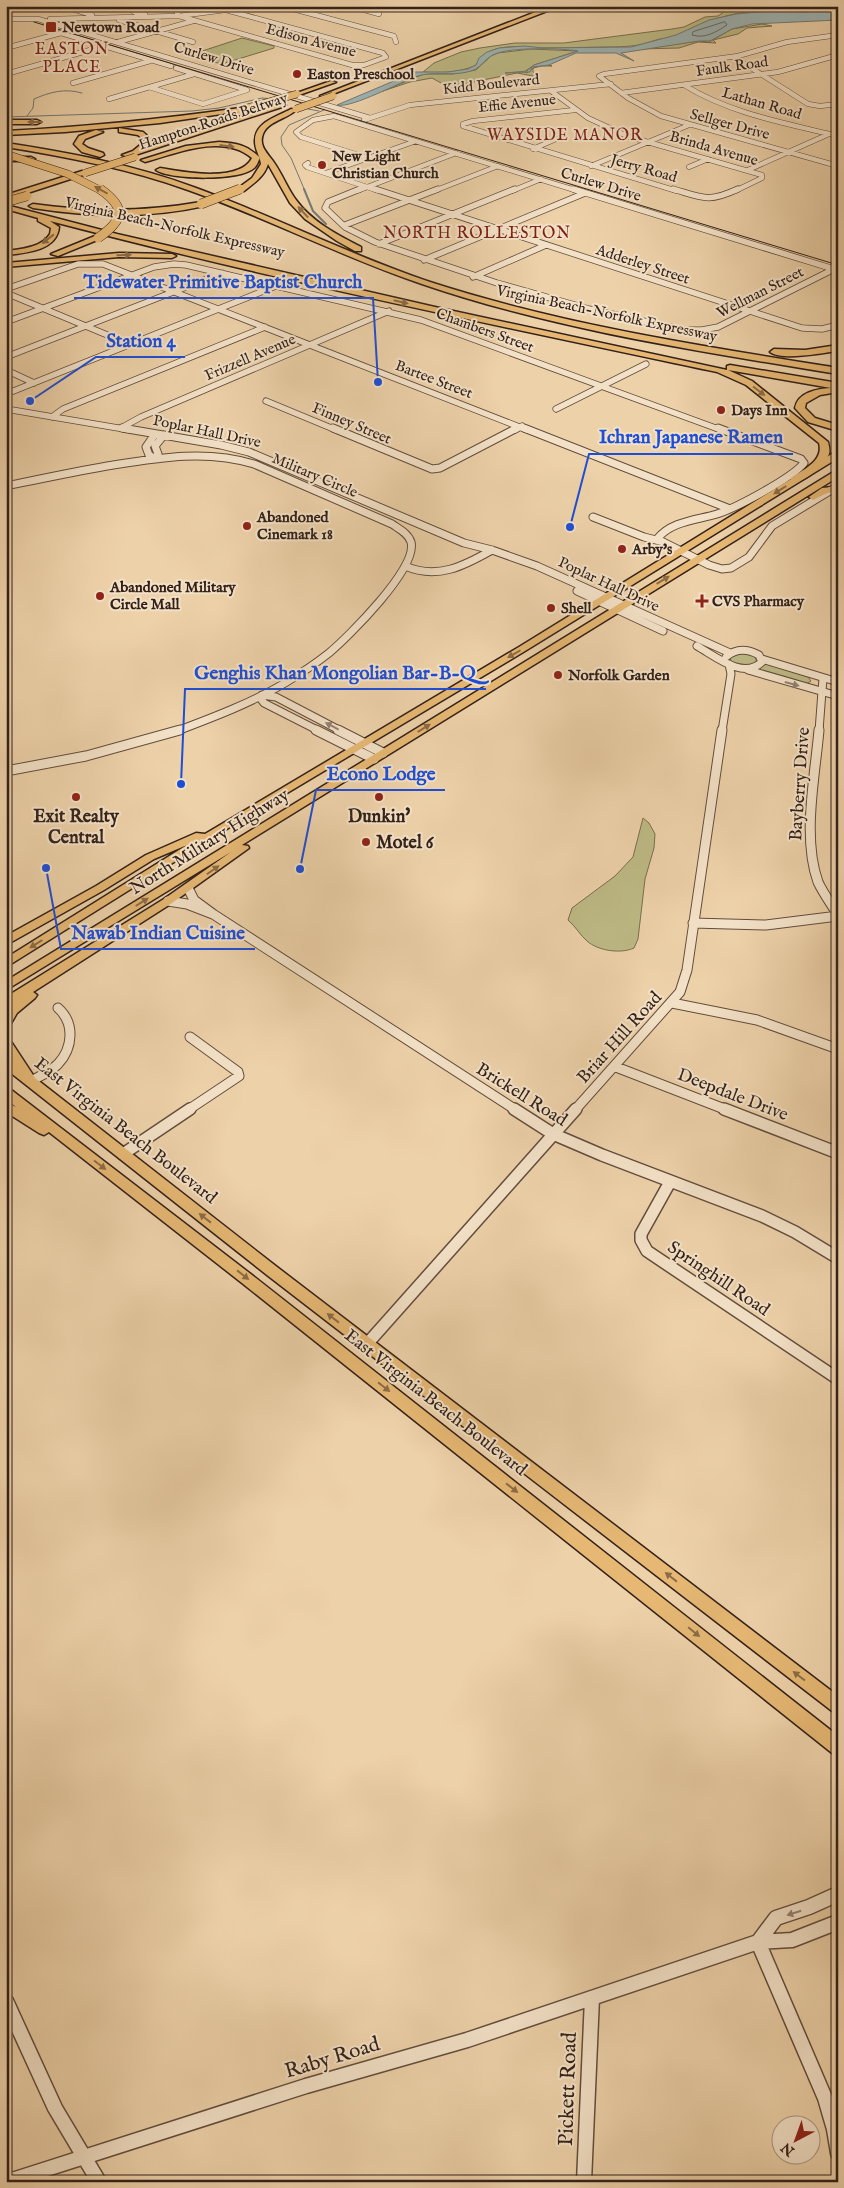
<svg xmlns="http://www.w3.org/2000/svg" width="844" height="2188" font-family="'IM FELL English',serif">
  <rect width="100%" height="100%" fill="#edd1a9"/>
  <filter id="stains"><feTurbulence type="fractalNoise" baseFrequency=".004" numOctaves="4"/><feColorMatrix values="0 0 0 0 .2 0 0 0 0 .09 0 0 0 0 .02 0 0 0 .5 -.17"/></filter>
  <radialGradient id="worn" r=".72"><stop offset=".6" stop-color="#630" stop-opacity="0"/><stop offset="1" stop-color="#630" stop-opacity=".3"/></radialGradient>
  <path fill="#bdba85" stroke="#786e4f" d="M804,6H838C809,17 777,9 747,12C721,15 699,25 676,36C669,39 660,38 653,41C641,46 624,47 609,47C588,47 566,48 545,48C521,48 489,40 476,65C460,73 441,73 423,72L434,63L461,52L480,48L515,43H564L672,29L684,27L705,17L718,16L728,9H782Z
    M762,24L772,26L747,28L738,34L713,40L716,43L698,42L679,48L640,49L699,41L709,42L732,29Z
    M242,38L274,46V48L222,64L187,56Z
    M531,49L578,51L534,65L524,72L527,73C534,66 543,63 552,66H542L533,68V72L539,76L538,77L517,73L459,85L441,83L432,78L410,82L383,91L424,74H453L476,70L491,56L498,53Z
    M739,652L755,656L757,663L747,667L731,662L730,657Z
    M766,663L808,677L811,681L804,685L758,670Z
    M643,818L649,823L655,834L654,848L645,879L638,939L634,948C621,954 598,951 587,941C580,935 576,927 568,920L572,908L615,876L633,857Z"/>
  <path fill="#9db4b3" stroke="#737975" d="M838,7V20L752,24L732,29L710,41H699L621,53L634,61L616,53H576L549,65L532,67L530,72L505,73L527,71L534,65L578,51C560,48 511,47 495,54C483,59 482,69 467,72C451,76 433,71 418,76C402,81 351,109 337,105L415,72H448L468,69L476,65L479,58L487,52L499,48L524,46L544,48L631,47L676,35L709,20L736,14L770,11L805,12Z"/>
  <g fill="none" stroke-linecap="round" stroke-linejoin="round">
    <path stroke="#686a66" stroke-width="1" d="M725,22L727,25C716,32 705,39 692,35L693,32Z"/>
    <path stroke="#737975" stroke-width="1" d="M308,109L319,111
      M27,116L33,108L34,99C50,92 65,88 82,93
      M6,117L192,111L219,108L262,98L274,99
      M305,191L291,158L282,145L281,137L289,125L324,110"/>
    <path stroke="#737975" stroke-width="2" d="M304,189L313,211L326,224"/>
    <defs>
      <path id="minor-far5" d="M63,6L92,15
        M125,6L136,13L145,14
        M282,6L394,36L396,42
        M350,6L379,14
        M689,6H703
        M176,11L179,16L352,65H364L386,57L383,53L226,10
        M6,19H38L370,118
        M50,19L179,16L256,6
        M119,20L193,42
        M118,42L193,21
        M6,48L61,33L171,66
        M734,57L808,104L820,106L838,104
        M6,74L104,46
        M604,74L599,76L628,98L661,116L838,166
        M604,74L738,56L787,42L838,35
        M73,83L150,61
        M684,85C731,114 785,123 838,136
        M149,87L203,104L247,90L176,68
        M551,91L588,118L627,136L762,175V178L735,191
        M621,93L778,72L838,55
        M109,99L194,74
        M575,110L473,121L463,124V126L677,191
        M364,120L410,105L611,84
        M533,149L556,139
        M368,158L301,137L296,132L313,120L334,116L578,191
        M308,163L305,165L307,167L379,191
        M591,166L689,125
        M689,167L708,159
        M748,170L829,134
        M326,173L416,141
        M357,191L456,153
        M434,191L498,166
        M512,191L541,179"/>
      <path id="minor-far4" d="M360,189L328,202L325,208L345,227L375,242L497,283L589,309L684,330H702L718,327L834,269
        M375,189L802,328L822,329L838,325
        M573,189L837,270
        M673,189C703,198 708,203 738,189
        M345,225L438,189
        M379,244L515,189
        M424,260L585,193
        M473,277L546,245
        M6,289L78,264H103L527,430
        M6,293L129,344
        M6,322L154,267L174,264L186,265L421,320L721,430
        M6,357L222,273
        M6,370L34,383
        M6,394L276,286
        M266,401L336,430
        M6,409L130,430
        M556,409L646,364
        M52,417L63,409L265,327
        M121,428L141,417L389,311
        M515,430L522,426"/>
      <path id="minor-far3" d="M122,428L221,445L249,452L464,543L492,550L537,566L730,653
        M333,428L432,469L440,468L517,428
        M524,428L730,509
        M718,428L801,459L804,463C792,478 736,508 717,514C697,520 671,521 657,539L709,565L722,569L731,568L749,557L772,526L838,486
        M155,434L146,447L149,455L155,459L158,454L155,446L164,435
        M6,486C40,479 73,472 107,466C157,458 205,449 254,464L392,524C399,529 408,533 411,542C418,568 348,637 329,653C315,664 300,674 285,683C251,703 214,717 177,731
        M593,517L644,537L660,541
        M405,566C437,580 464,566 492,550
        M577,591L663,631
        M697,646C715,656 743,680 762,662L759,655C748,649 736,648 726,657
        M762,659L838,682
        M748,670L838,696
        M319,731L264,703L261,699L262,695L276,697L341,731
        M722,731L731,674L729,664
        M819,731L823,678"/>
      <path id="minor-far2" d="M316,730L374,759
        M338,730L383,753
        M819,730C815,777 802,837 818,882C823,893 832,905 838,915
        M6,771L86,756L180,730
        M168,901L187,904L213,914L194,900L188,888
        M213,914L516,1110
        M693,923L766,925L838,916
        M672,1003L757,1020L838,1049
        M616,1067L727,1110
        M31,1081C40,1076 50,1072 58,1064C73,1048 75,1023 58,1008
        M188,1110L239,1076L238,1072L190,1037
        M575,1110L680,992L687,970L722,730"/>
      <path id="minor-far1" d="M514,1109L553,1134L602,1155L762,1216L795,1232L838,1258
        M724,1109L838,1153
        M123,1154L190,1109
        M670,1182L641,1234V1240L647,1251L838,1379
        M367,1344L576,1109"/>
      <path id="minor" d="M758,1942L825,2098L834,2129L838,2153
        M758,1942L776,1918L809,1907L838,1894
        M6,2001L55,2108L99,2182
        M6,2182L306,2086L467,2040L758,1942L792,1940L838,1922
        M584,2182L592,1998"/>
      <path id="major" d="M835,452H838V458L525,651L230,827L6,967V958L187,845L154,859L104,890L6,945V936L96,886L146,855L196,833L205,834L519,647Z
        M835,471H838V477L242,845L248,846L249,848L172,903L33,992L37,995L35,998L17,1013L10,1025L6,1026V1011L12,1005L6,1007V997L164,899L231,852L6,990V981Z
        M833,487L836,488V492L827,493L813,500L809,497L822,488Z
        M6,1039L10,1040L35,1078L277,1267L838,1696V1714L832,1711L267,1275L6,1069V1058L11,1059L6,1053Z
        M6,1088L10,1089L252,1275L838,1736V1755L832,1753L242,1283L49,1132L44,1135L39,1133L6,1112V1102L16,1107L6,1099Z"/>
      <path id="highway" d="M551,6H560L325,97L320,96Z
        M331,81L336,82L299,95L294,94Z
        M283,103L286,105L285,106L129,157L122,155L133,151L145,141L138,135L119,132V128L143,132L153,141L150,145Z
        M240,108L242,109V111L160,123L65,132L6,135V131C85,127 162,119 240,108Z
        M291,109L296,110C287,119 268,121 263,134C258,147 269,154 275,164C283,176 288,189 296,200C312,222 338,235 361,247V251H355L337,241L305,219L290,203L268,164C264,177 254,183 244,191L237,189L252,178L261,164C260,157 255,149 255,142C254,122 277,117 291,109Z
        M6,120H37L41,122L37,124H6Z
        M96,130L103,132L85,139L82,144L88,148L103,153L104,155L100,157L82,152L74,144L79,136Z
        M219,142C235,143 248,145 260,158C258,161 257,166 254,168C241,181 170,180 156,170L160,168C183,172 239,183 252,158C223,133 177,153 145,162L141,160L186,146Z
        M6,143C71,153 135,165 196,188C275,217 350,255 430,282C563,325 701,346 838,368V374C698,351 556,330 422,284C342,257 267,218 188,190C129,169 68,157 6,147Z
        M6,157H31L35,159L31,161H6Z
        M82,171L89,173L6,200V195Z
        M201,202L205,204L204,206C147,219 90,217 33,208L29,206L33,204C90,212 144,212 201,202Z
        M6,205L117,234L435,307L727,370V366L730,365L838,383V392L820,395L806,403L805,408L815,418L838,425V431L808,422L795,408C798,392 817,389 831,388L728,370L752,381L828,442C829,446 830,450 829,454C825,465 803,484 791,482V478C804,469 824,461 819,443L746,385L717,372C494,325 271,279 50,221L59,227C57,251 25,253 6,255V251C21,249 41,248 50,234L51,228L38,221V218L6,209Z
        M95,236L102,238L58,256L51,254Z
        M119,253L172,254L176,256L172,258L119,257L6,267V263Z
        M838,345V351C822,353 782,361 770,352L774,349L805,350Z"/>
    </defs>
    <use href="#minor-far5" stroke="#624d3d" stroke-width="5.5"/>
    <use href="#minor-far4" stroke="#624d3d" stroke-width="7"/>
    <use href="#minor-far3" stroke="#624d3d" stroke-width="9"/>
    <use href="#minor-far2" stroke="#624d3d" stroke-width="11"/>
    <use href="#minor-far1" stroke="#624d3d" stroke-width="14"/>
    <use href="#minor" stroke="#624d3d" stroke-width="17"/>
    <use href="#major" stroke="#332119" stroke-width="3"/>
    <use href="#highway" stroke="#332119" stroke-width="3"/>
    <use href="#minor-far5" stroke="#f3e1c7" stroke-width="4.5"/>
    <use href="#minor-far4" stroke="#f3e1c7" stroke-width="5.5"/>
    <use href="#minor-far3" stroke="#f3e1c7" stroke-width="7"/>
    <use href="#minor-far2" stroke="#f3e1c7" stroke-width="9"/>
    <use href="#minor-far1" stroke="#f3e1c7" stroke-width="11"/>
    <use href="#minor" stroke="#f3e1c7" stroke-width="14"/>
    <use href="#major" fill="#e6b874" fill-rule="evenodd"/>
    <use href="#highway" fill="#e6b874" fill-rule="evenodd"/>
    <path stroke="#332119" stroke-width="1" d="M34,22L838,265"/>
    <defs>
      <path id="highway-bridge-far1" d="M296,109L333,96
        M240,110L297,94
        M6,154L68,174L102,191
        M85,173L135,157
        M237,191L241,189"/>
      <path id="highway-bridge" d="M6,202L27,196
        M201,204L240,189
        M98,238C124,220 127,208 100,189"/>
    </defs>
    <use href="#highway-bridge-far1" stroke="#332119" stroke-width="8" stroke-linecap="butt"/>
    <use href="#highway-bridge" stroke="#332119" stroke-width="10" stroke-linecap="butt"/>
    <use href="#highway-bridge-far1" stroke="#e6b874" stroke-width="7"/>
    <use href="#highway-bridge" stroke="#e6b874" stroke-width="9"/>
  </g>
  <defs><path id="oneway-solid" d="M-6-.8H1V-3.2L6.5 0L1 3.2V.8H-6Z" transform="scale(1.25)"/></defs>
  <g fill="#8c6c46">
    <use href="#oneway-solid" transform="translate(35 122) rotate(180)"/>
    <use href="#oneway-solid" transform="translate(227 146) rotate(7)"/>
    <use href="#oneway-solid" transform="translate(101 190) rotate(-151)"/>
    <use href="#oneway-solid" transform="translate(303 212) rotate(-133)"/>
    <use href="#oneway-solid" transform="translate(48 239) rotate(142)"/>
    <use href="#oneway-solid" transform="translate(124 255) rotate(-1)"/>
    <use href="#oneway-solid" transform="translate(401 302) rotate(13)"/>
    <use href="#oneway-solid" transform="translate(759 391) rotate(37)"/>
    <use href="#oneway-solid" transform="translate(780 490) rotate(148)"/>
    <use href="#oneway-solid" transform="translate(663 580) rotate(-31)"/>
    <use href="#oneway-solid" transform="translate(514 654) rotate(150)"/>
    <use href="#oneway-solid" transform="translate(424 728) rotate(-32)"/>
    <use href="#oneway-solid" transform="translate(213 870) rotate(-35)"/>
    <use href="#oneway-solid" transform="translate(142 902) rotate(-32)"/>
    <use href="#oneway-solid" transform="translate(36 944) rotate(148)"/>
    <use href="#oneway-solid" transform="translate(100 1165) rotate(37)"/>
    <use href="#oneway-solid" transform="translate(205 1218) rotate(-142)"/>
    <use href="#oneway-solid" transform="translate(243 1275) rotate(38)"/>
    <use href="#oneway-solid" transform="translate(333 1318) rotate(-142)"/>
    <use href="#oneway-solid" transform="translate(384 1387) rotate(38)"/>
    <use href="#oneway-solid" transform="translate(512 1488) rotate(38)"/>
    <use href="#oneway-solid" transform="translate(671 1577) rotate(-142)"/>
    <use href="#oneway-solid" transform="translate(694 1632) rotate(39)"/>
    <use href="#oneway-solid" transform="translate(799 1676) rotate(-143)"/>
  </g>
  <g fill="#938170">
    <use href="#oneway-solid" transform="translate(792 684) rotate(15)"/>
    <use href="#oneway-solid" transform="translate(332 726) rotate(-152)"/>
    <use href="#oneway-solid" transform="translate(794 1913) rotate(162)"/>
  </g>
  <g fill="#8f2418" stroke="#f3e1c7" stroke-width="2">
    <rect x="45" y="21" width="12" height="12" rx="2.5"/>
    <circle cx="297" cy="74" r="5"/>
    <circle cx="322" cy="165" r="5"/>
    <circle cx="721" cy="410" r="5"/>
    <circle cx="247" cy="526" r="5"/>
    <circle cx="622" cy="549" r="5"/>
    <circle cx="100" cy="596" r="5"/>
    <path d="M699.5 593.5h5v5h5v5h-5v5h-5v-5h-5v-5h5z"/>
    <circle cx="551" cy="608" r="5"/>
    <circle cx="558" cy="675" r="5"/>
    <circle cx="76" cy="797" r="5"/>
    <circle cx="379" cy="797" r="5"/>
    <circle cx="366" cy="842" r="5"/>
  </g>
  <g text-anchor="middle" stroke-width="4" stroke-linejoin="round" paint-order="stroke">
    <g font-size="15" font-weight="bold" fill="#332119" stroke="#f3e1c7" text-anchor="start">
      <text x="62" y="32">Newtown Road</text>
      <text x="307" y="79">Easton Preschool</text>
      <text x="332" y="161">New Light<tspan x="332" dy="17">Christian Church</tspan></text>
      <text x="731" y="415">Days Inn</text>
      <text x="257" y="522">Abandoned<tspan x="257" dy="17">Cinemark 18</tspan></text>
      <text x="632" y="554">Arby's</text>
      <text x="110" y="592">Abandoned Military<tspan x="110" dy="17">Circle Mall</tspan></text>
      <text x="712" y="606">CVS Pharmacy</text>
      <text x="561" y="613">Shell</text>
      <text x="568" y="680">Norfolk Garden</text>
    </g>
    <g font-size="15" fill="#332119" stroke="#f3e1c7">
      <text transform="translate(311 40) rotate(15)" y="5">Edison Avenue</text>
      <text transform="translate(214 58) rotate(17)" y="5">Curlew Drive</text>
      <text transform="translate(732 66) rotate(-8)" y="5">Faulk Road</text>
      <text transform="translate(491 84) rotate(-6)" y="5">Kidd Boulevard</text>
      <text transform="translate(517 103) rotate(-6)" y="5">Effie Avenue</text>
      <text transform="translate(762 103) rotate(16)" y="5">Lathan Road</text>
      <text transform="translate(213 121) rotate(-18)" y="5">Hampton Roads Beltway</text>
      <text transform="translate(730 124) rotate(15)" y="5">Sellger Drive</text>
      <text transform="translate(714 148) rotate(16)" y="5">Brinda Avenue</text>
      <text transform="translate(644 168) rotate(16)" y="5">Jerry Road</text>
      <text transform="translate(601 184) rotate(17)" y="5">Curlew Drive</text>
      <text transform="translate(175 227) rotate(13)" y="5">Virginia Beach-Norfolk Expressway</text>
      <text transform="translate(643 264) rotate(18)" y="5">Adderley Street</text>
      <text transform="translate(760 292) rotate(-27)" y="5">Wellman Street</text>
      <text transform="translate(607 313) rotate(12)" y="5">Virginia Beach-Norfolk Expressway</text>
      <text transform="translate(485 330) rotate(20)" y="5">Chambers Street</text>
      <text transform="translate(250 357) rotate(-23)" y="5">Frizzell Avenue</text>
      <text transform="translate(434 379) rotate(21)" y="5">Bartee Street</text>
      <text transform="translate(352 423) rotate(23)" y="5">Finney Street</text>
      <text transform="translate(207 431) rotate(12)" y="5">Poplar Hall Drive</text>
      <text transform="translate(315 475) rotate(23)" y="5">Military Circle</text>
      <text transform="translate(609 584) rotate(25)" y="5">Poplar Hall Drive</text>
    </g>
    <g font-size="16" letter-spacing="1" fill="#7a1f14" stroke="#f3e1c7">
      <text x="72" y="54">EASTON<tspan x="72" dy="18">PLACE</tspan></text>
      <text x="565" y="140">WAYSIDE MANOR</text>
      <text x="477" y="238">NORTH ROLLESTON</text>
    </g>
    <g font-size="18" fill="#332119" stroke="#f3e1c7">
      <text transform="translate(799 784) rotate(-86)" y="6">Bayberry Drive</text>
      <text transform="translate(209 841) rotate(-32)" y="6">North Military Highway</text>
      <text transform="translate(619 1037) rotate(-48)" y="6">Briar Hill Road</text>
      <text transform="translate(522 1094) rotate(32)" y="6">Brickell Road</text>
      <text transform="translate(733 1094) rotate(21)" y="6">Deepdale Drive</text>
      <text transform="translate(126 1130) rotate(38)" y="6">East Virginia Beach Boulevard</text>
      <text transform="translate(719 1278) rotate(34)" y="6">Springhill Road</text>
      <text transform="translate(436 1402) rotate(38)" y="6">East Virginia Beach Boulevard</text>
    </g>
    <g font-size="18" font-weight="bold" fill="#332119" stroke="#f3e1c7">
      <text x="76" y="822">Exit Realty<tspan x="76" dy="21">Central</tspan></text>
      <text x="379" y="822">Dunkin'</text>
      <text x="376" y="848" text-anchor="start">Motel 6</text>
    </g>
    <g font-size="21" fill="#332119" stroke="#f3e1c7">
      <text transform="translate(332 2057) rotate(-17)" y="7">Raby Road</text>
      <text transform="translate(567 2089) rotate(-88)" y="7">Pickett Road</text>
    </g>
  </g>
  <path fill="none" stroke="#1d4ed8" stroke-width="2" d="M378 382L373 298H74M30 401L96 357H185M570 527L589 454H793M181 784L185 689H486M300 869L316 790H445M46 868L61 949H255"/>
  <g fill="#1d4ed8" stroke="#f3e1c7" stroke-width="2">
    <circle cx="378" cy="382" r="5"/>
    <circle cx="30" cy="401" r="5"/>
    <circle cx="570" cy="527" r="5"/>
    <circle cx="181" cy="784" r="5"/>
    <circle cx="300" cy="869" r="5"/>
    <circle cx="46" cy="868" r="5"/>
  </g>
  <g font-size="19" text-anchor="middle" font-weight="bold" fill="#1d4ed8" stroke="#f3e1c7" stroke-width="4" stroke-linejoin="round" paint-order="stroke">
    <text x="223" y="288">Tidewater Primitive Baptist Church</text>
    <text x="141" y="347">Station 4</text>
    <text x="691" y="443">Ichran Japanese Ramen</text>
    <text x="335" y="679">Genghis Khan Mongolian Bar-B-Q</text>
    <text x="381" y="780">Econo Lodge</text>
    <text x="158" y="939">Nawab Indian Cuisine</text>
  </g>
  <rect width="844" height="2188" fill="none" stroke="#edd1a9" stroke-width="25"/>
  <rect x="8" y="8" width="829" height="2173" fill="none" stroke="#332119" stroke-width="2.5"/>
  <rect x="12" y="12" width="819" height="2163" fill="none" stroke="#332119"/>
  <g transform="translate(796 2140) rotate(221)"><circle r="24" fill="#f3e1c7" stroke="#a69481"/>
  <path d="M0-4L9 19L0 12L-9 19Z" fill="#8f2418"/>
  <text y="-8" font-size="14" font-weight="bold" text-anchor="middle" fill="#332119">N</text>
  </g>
  <rect width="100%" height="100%" filter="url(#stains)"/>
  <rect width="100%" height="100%" fill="url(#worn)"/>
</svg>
